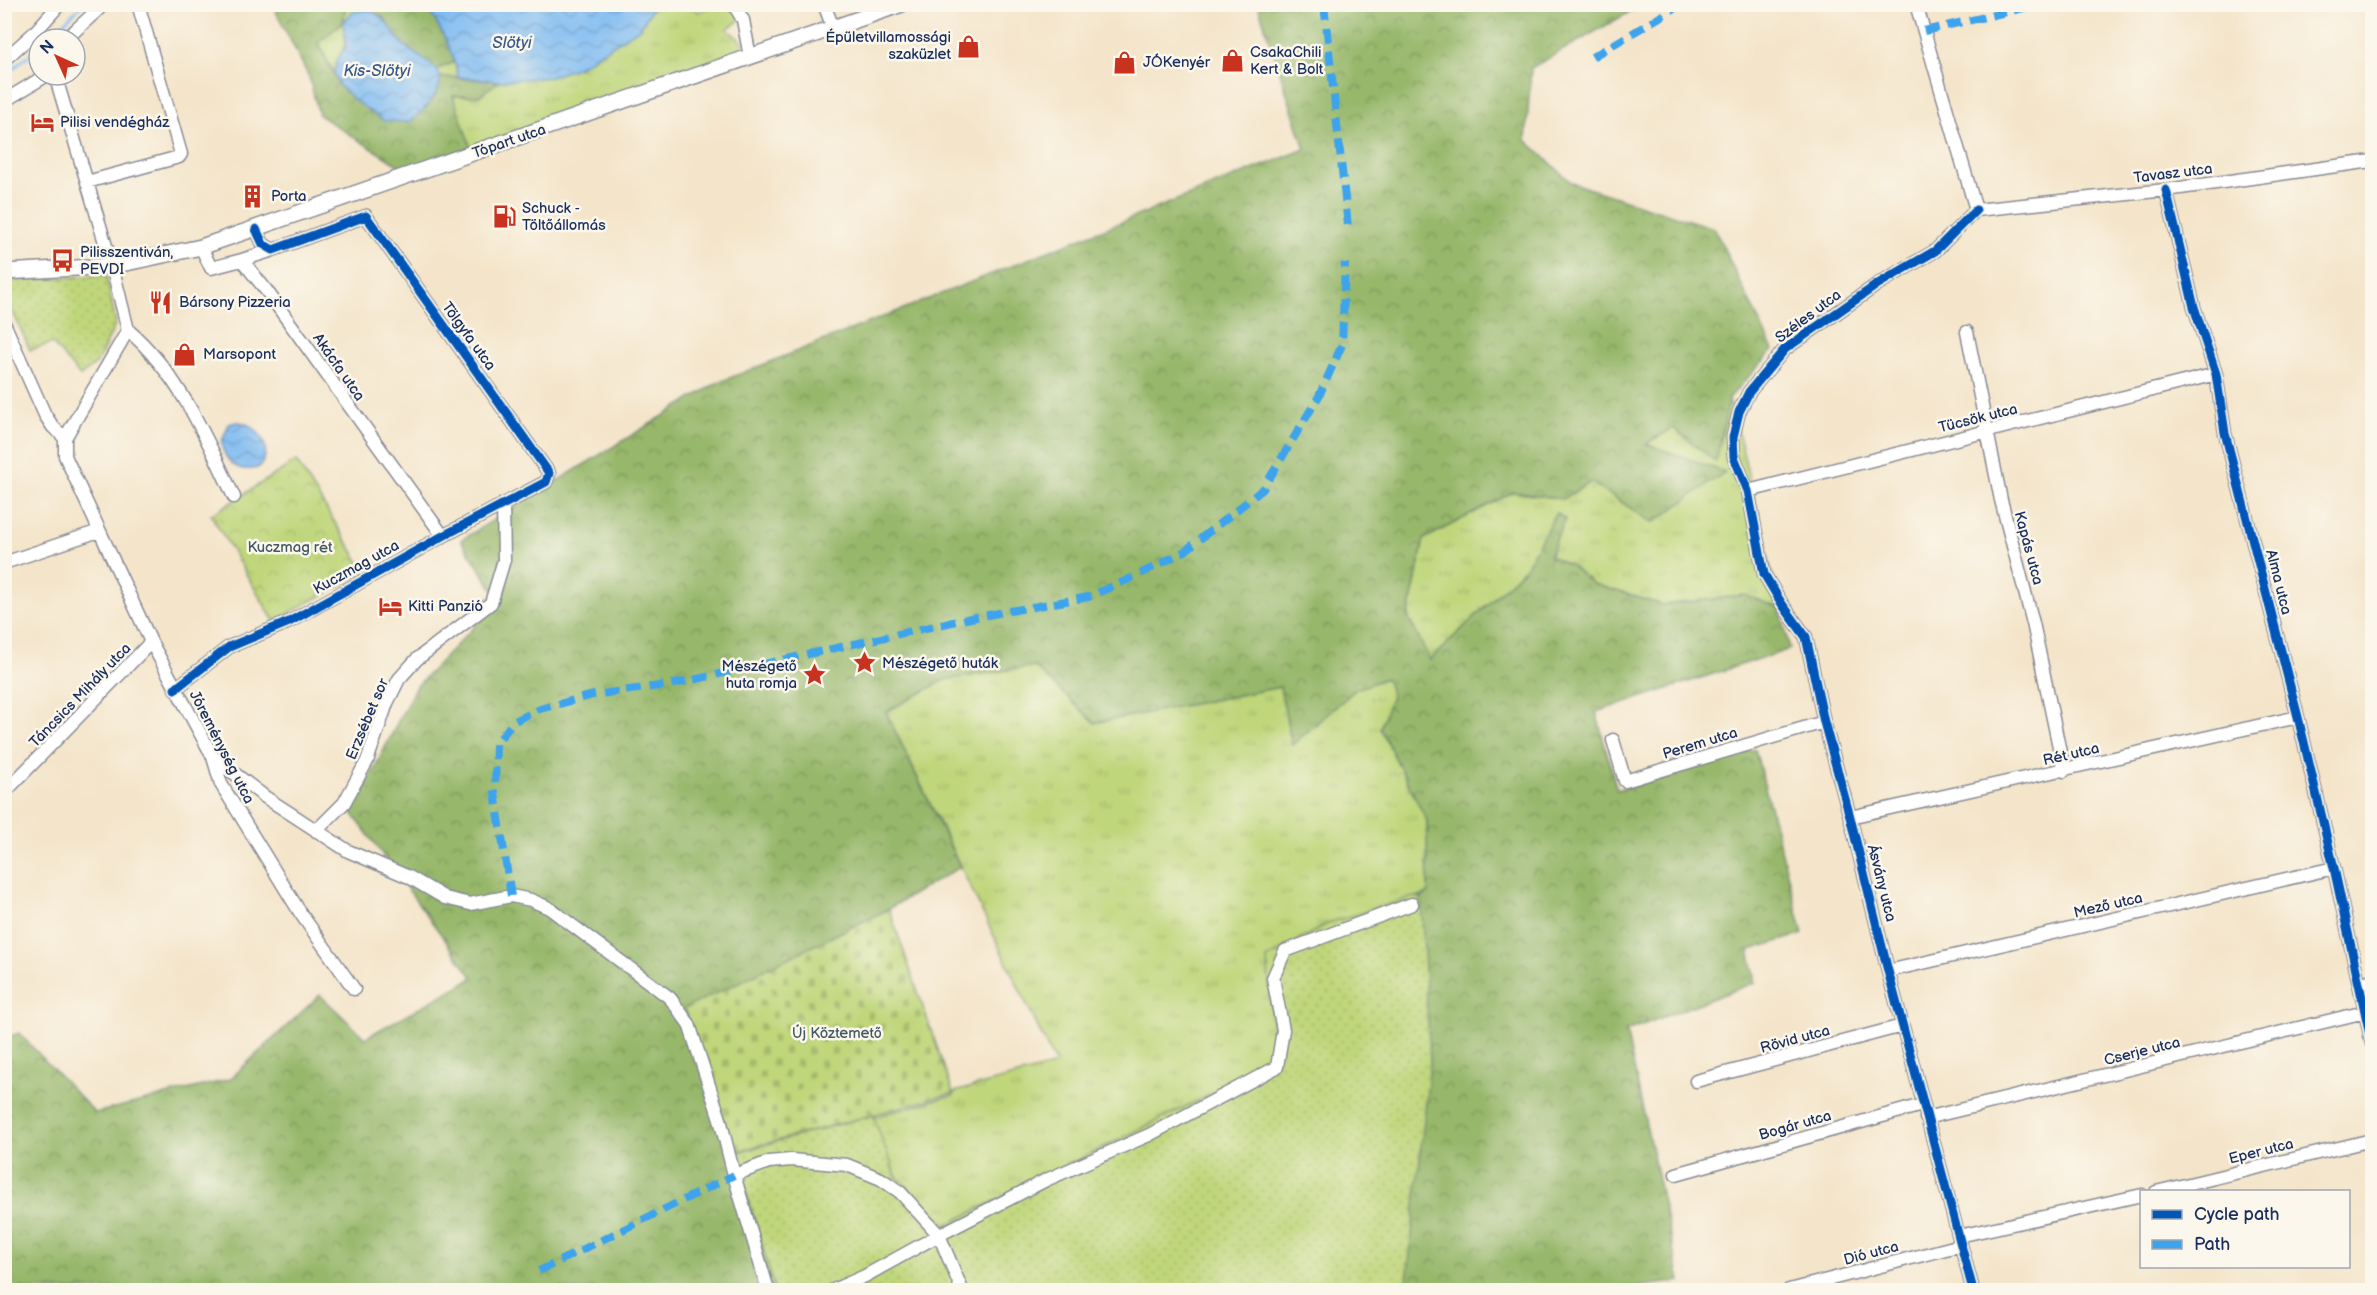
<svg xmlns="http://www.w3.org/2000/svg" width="2377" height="1295" font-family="'Balsamiq Sans',sans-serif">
  <defs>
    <pattern id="grass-tufts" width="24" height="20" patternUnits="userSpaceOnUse" patternTransform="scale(1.5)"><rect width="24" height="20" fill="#bfd67a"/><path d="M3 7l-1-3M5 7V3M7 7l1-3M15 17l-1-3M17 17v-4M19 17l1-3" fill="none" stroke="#a4b86c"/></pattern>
    <pattern id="forest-crowns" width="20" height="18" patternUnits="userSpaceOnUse" patternTransform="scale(1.5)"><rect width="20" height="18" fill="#97b76a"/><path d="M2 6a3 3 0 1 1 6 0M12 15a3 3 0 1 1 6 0" fill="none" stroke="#7a955a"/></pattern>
    <pattern id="cemetery-stones" width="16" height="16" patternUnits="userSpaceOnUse" patternTransform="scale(1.5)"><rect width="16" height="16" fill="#bfd67a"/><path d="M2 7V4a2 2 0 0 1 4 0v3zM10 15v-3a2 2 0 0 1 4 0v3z" fill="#a4b86c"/></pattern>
    <pattern id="park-crowns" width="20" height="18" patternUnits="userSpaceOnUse" patternTransform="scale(1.5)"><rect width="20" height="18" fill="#bfd67a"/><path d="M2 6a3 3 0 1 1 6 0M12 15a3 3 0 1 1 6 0" fill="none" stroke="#a4b86c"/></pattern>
    <pattern id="garden-dots" width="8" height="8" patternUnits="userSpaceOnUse" patternTransform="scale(1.5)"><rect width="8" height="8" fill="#bfd67a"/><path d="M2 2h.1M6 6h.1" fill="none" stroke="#a4b86c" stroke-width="1.8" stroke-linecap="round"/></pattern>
    <pattern id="water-waves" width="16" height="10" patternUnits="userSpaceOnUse" patternTransform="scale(1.5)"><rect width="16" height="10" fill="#80bcf2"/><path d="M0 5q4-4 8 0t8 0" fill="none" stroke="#6899c7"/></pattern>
  </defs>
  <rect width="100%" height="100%" fill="#fbf7ec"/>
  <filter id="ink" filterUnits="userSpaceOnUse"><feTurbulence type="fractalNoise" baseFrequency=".0167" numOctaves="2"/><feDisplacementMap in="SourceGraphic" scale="12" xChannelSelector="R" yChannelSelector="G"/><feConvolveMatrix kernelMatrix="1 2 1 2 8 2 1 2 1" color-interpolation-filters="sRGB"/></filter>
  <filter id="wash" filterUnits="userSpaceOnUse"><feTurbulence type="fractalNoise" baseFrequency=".008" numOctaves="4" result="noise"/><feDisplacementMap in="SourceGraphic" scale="24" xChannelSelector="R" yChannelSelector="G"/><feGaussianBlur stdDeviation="1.35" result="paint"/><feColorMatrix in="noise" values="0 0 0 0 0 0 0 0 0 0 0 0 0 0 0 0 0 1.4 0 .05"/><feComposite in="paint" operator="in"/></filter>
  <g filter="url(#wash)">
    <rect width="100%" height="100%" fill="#f4e5ca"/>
    <path fill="url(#grass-tufts)" stroke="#6d826c" stroke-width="1.5" d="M346,5H363L368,10L353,12L343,22C349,51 341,48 334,73L318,42L343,22Z
      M654,5H693L698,12C722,2 723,1 744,17L727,29L743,42V52L471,148L452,96H479L499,81L550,77L640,28Z
      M455,62L458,77H439L436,69Z
      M1731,403L1780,606L1778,608L1745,595L1663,605L1593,584L1570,565L1549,556L1565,519L1556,513L1525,568L1430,660L1408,617L1424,539L1513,492L1563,499L1645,444L1673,428L1723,430L1728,404Z
      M1034,666L1095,723L1280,687L1292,745L1356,689L1386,678L1393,696L1380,728L1427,820L1428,894L1328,923L1276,1062L946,1225L896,1176L873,1117L954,1095V1092L1056,1065L886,712L944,680Z"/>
    <path fill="url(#forest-crowns)" stroke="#597364" stroke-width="1.5" d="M276,5H346L343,22L318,43L339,85L410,122C425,110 438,97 439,77L499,81L479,96H453L471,148L404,169L319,115L309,77L275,10Z
      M363,5H426L442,31L455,62L436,69L403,44L381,15L368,10Z
      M1258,5H1642L1531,68L1526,140L1572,183L1714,228L1773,350L1730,397L1716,462L1673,428L1646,444L1725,472L1653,523L1591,482L1563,499L1513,492L1424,539L1408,617L1430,660L1525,568L1556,513L1565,519L1549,556L1570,565L1593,584L1663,605L1745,595L1780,608L1790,649L1596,712L1617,790L1755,749L1803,934L1749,950L1756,982L1626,1031L1680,1281L1615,1290H1406L1430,1062L1421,898L1428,894L1427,821L1380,728L1392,696L1386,678L1356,689L1292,745L1280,687L1095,723L1034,666L944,680L886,712L960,867L888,909L685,1009L708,1080L735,1153L775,1290H5V1038L19,1033L95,1113L230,1079L320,995L365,1038L473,978L352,813L415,688L500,600L461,540L717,383L1305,149Z"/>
    <path fill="url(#cemetery-stones)" stroke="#6d826c" stroke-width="1.5" d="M889,909L953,1093L735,1152L708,1080L684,1009Z"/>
    <path fill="url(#park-crowns)" stroke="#6d826c" stroke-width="1.5" d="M296,461L366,572L274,621L211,515Z"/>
    <path fill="url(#garden-dots)" stroke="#6d826c" stroke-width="1.5" d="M106,275L116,323L97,363L80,376L52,343L30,350L5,294V281Z
      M1414,897L1421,898L1430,1062L1406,1290H775L735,1153L873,1115L896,1177L947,1225L1276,1062L1267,959L1328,923Z"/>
    <path fill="url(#water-waves)" stroke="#4e76a8" stroke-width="1.5" d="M426,5H654L640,28L579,67L550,77L499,81L458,77C453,50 440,28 426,5Z
      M368,10C390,19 389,29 404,45C413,54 426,59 435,68C452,85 422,112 410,122L384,121L354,100L339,85L334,73L337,60L346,46L343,22L353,12Z
      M237,422C256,422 275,448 260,466C258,468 254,469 251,469C238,471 228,463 223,450L222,441L229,424Z"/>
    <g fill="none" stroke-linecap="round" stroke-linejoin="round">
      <path stroke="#80bcf2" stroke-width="3" d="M47,39L83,4
        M4,76L39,47"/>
    </g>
  </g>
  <g filter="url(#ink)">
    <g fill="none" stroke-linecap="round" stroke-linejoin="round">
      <defs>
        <path id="minor" d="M824,4L833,28
          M1916,4L1976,210
          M734,5L743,20L750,57
          M66,39L104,4
          M4,60L34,33L60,4
          M55,75L112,266L128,330
          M4,101L47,75
          M87,182L179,157L181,154L138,4
          M2166,190L2194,307L2216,374L2225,433L2298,717L2334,868L2372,1044
          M1976,210L2166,190L2372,161
          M201,247L211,268L242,260L266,290L443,536
          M242,260L273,250
          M4,323L45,415L53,427L65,438
          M128,330L65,438V456L151,642L213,757L221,784L301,914L354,989
          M128,330C179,374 206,437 234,497
          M1967,332L2001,500L2033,623L2064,771
          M1748,491L2216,374
          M4,563L99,531
          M175,689L229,647L289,622L443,536L546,482L549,473L366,216L273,250L263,244L256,229
          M1613,740L1625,781L1824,722
          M213,757L265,797L348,851L409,877L445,898L470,904L511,896L531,900L549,908L670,998L689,1024L720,1119L734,1175L768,1290
          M4,793L151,642
          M1850,817L2298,717
          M316,831L344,803L367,761L387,703L399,679L417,659L491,603L504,560L503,504
          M1888,971L2334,868
          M2359,984L2372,980
          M1696,1081L1902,1026
          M1926,1118L2365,1012
          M1676,1174L1922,1105
          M734,1175L769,1162L791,1160L847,1165L881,1179L900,1192L939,1235L962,1290
          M2156,1192L2372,1140
          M1959,1236L2142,1195
          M833,1290L865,1276L939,1235L1046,1180L1149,1135L1277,1067L1283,1030L1273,978L1285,951L1412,904
          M1789,1290L1961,1245
          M1973,1290L1888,971L1850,817L1824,722L1806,637L1782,604L1764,574L1748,491L1734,457L1733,437L1739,412L1749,392L1785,349L1878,284L1935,251L1976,210"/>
        <path id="major" d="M4,272L112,266L201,247L902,4"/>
      </defs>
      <use href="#minor" stroke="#888a94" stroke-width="15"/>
      <use href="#major" stroke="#888a94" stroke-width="18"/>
      <use href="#minor" stroke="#fff" stroke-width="12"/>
      <use href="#major" stroke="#fff" stroke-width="15"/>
      <path stroke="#3da3ed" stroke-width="8" stroke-dasharray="15 8" stroke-linecap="butt" d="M1324,4L1348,226
        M1924,31L2041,4
        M1592,57L1682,4
        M511,896L495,793L496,744L513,722L540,709L593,695L674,684L971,618L1088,597L1134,577L1185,551L1263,489L1319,396L1342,345L1345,263
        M539,1271L734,1175"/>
      <defs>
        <path id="cycleway" d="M2166,190L2194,307L2216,374L2225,433L2298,717L2334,868L2372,1044
          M175,689L229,647L289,622L443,536L546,482L549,473L366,216L273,250L263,244L256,229
          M1973,1290L1888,971L1850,817L1824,722L1806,637L1782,604L1764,574L1748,491L1734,457L1733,437L1739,412L1749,392L1785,349L1878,284L1935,251L1976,210"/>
      </defs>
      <use href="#cycleway" stroke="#fbf7ec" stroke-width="13"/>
      <use href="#cycleway" stroke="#0057b8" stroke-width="9"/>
    </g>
  </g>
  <defs>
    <symbol id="shop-bare" viewBox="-9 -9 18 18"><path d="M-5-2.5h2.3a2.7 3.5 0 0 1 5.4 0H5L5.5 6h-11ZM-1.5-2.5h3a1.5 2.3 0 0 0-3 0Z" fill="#c8321e" stroke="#fbf7ec" stroke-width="2.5" paint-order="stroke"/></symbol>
    <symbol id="hotel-bare" viewBox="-9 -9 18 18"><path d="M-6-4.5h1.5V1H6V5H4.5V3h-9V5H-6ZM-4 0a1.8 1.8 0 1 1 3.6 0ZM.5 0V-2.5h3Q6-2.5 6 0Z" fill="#c8321e" stroke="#fbf7ec" stroke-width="2.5" paint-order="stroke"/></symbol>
    <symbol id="building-bare" viewBox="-9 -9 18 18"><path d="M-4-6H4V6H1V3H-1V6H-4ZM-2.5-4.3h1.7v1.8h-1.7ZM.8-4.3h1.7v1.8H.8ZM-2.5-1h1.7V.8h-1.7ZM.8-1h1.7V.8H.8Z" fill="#c8321e" stroke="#fbf7ec" stroke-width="2.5" paint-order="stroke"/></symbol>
    <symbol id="fuel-bare" viewBox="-9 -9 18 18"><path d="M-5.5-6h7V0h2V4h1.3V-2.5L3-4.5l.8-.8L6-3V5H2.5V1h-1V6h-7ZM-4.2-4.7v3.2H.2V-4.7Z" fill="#c8321e" stroke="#fbf7ec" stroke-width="2.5" paint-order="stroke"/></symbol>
    <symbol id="bus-bare" viewBox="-9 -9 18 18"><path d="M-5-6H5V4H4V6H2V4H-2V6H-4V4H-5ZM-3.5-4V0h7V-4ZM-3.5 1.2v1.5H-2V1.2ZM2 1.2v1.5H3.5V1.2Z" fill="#c8321e" stroke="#fbf7ec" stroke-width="2.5" paint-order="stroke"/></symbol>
    <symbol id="restaurant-bare" viewBox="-9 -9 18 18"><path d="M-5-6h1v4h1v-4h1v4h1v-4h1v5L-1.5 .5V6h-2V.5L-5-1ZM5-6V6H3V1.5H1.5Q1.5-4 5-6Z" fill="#c8321e" stroke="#fbf7ec" stroke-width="2.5" paint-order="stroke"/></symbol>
    <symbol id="sight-bare" viewBox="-9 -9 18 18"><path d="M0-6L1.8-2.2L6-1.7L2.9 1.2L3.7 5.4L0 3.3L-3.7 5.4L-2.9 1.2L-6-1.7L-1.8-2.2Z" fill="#c8321e" stroke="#fbf7ec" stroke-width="2.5" paint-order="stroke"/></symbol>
  </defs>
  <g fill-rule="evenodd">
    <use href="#shop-bare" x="952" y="30" width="33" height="33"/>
    <use href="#shop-bare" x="1216" y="44" width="33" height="33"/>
    <use href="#shop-bare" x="1108" y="46" width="33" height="33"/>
    <use href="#hotel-bare" x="26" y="106" width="33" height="33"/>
    <use href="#building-bare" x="236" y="180" width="33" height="33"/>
    <use href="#fuel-bare" x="488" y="200" width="33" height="33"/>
    <use href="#bus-bare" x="46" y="244" width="33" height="33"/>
    <use href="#restaurant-bare" x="144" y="286" width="33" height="33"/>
    <use href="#shop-bare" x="168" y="338" width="33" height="33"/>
    <use href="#hotel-bare" x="374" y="590" width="33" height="33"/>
    <use href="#sight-bare" x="848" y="646" width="33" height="33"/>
    <use href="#sight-bare" x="798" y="658" width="33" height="33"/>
  </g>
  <g text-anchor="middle" stroke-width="5" stroke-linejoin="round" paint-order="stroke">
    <g font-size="15" fill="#1b2f5e" stroke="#fbf7ec" text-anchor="start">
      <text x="951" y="42" text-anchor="end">Épületvillamossági<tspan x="951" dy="17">szaküzlet</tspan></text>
      <text x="1250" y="57">CsakaChili<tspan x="1250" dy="17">Kert &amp; Bolt</tspan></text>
      <text x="1143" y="67">JÓKenyér</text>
      <text x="60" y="127">Pilisi vendégház</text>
      <text x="271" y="201">Porta</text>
      <text x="522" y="213">Schuck -<tspan x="522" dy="17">Töltőállomás</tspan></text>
      <text x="80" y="257">Pilisszentiván,<tspan x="80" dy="17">PEVDI</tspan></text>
      <text x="179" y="307">Bársony Pizzeria</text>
      <text x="203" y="359">Marsopont</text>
      <text x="408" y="611">Kitti Panzió</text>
      <text x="882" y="668">Mészégető huták</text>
      <text x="797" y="671" text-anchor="end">Mészégető<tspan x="797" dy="17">huta romja</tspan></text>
    </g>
    <g font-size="15" fill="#1b2f5e" stroke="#fbf7ec">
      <text transform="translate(509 141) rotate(-19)" y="5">Tópart utca</text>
      <text transform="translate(2173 173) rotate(-7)" y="5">Tavasz utca</text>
      <text transform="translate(1808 316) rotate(-37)" y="5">Széles utca</text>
      <text transform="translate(469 336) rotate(54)" y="5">Tölgyfa utca</text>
      <text transform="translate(339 367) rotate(55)" y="5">Akácfa utca</text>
      <text transform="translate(1978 418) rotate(-14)" y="5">Tücsök utca</text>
      <text transform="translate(2029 548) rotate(75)" y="5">Kapás utca</text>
      <text transform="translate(356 567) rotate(-29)" y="5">Kuczmag utca</text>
      <text transform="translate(2279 582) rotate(76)" y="5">Alma utca</text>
      <text transform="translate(80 695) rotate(-46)" y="5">Táncsics Mihály utca</text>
      <text transform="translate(367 719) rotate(-67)" y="5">Erzsébet sor</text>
      <text transform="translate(1700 743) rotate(-17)" y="5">Perem utca</text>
      <text transform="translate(222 747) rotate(63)" y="5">Jóreménység utca</text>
      <text transform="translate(2071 754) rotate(-13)" y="5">Rét utca</text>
      <text transform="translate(1882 883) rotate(76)" y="5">Ásvány utca</text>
      <text transform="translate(2108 905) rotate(-13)" y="5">Mező utca</text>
      <text transform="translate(1795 1039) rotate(-15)" y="5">Rövid utca</text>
      <text transform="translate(2142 1051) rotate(-14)" y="5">Cserje utca</text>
      <text transform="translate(1795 1125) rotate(-16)" y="5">Bogár utca</text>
      <text transform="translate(2261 1151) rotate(-14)" y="5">Eper utca</text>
      <text transform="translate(1871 1253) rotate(-15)" y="5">Dió utca</text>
    </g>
    <g font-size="15" fill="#445965" stroke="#fbf7ec">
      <text x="290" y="552">Kuczmag rét</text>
      <text x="837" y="1038">Új Köztemető</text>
    </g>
    <g font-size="16" font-style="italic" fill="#39598a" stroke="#fbf7ec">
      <text x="512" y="48">Slötyi</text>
      <text x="377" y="76">Kis-Slötyi</text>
    </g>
  </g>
  <rect width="2377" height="1295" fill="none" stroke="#fbf7ec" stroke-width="24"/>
  <rect x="2140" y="1190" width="210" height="78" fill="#fbf7ec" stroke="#a1a7b3" stroke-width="1.5"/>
  <rect x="2152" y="1210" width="30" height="9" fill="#0057b8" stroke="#a1a7b3" stroke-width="1.5"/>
  <text x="2194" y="1220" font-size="18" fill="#1b2f5e">Cycle path</text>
  <rect x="2152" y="1240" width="30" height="9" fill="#3da3ed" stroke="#a1a7b3" stroke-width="1.5"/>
  <text x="2194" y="1250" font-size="18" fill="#1b2f5e">Path</text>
  <g transform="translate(57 57) rotate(315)"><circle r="28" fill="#fbf7ec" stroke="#a1a7b3" stroke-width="1.5"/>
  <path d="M0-4.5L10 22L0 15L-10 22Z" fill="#c8321e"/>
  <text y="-9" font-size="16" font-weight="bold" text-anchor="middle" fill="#1b2f5e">N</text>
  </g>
</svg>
